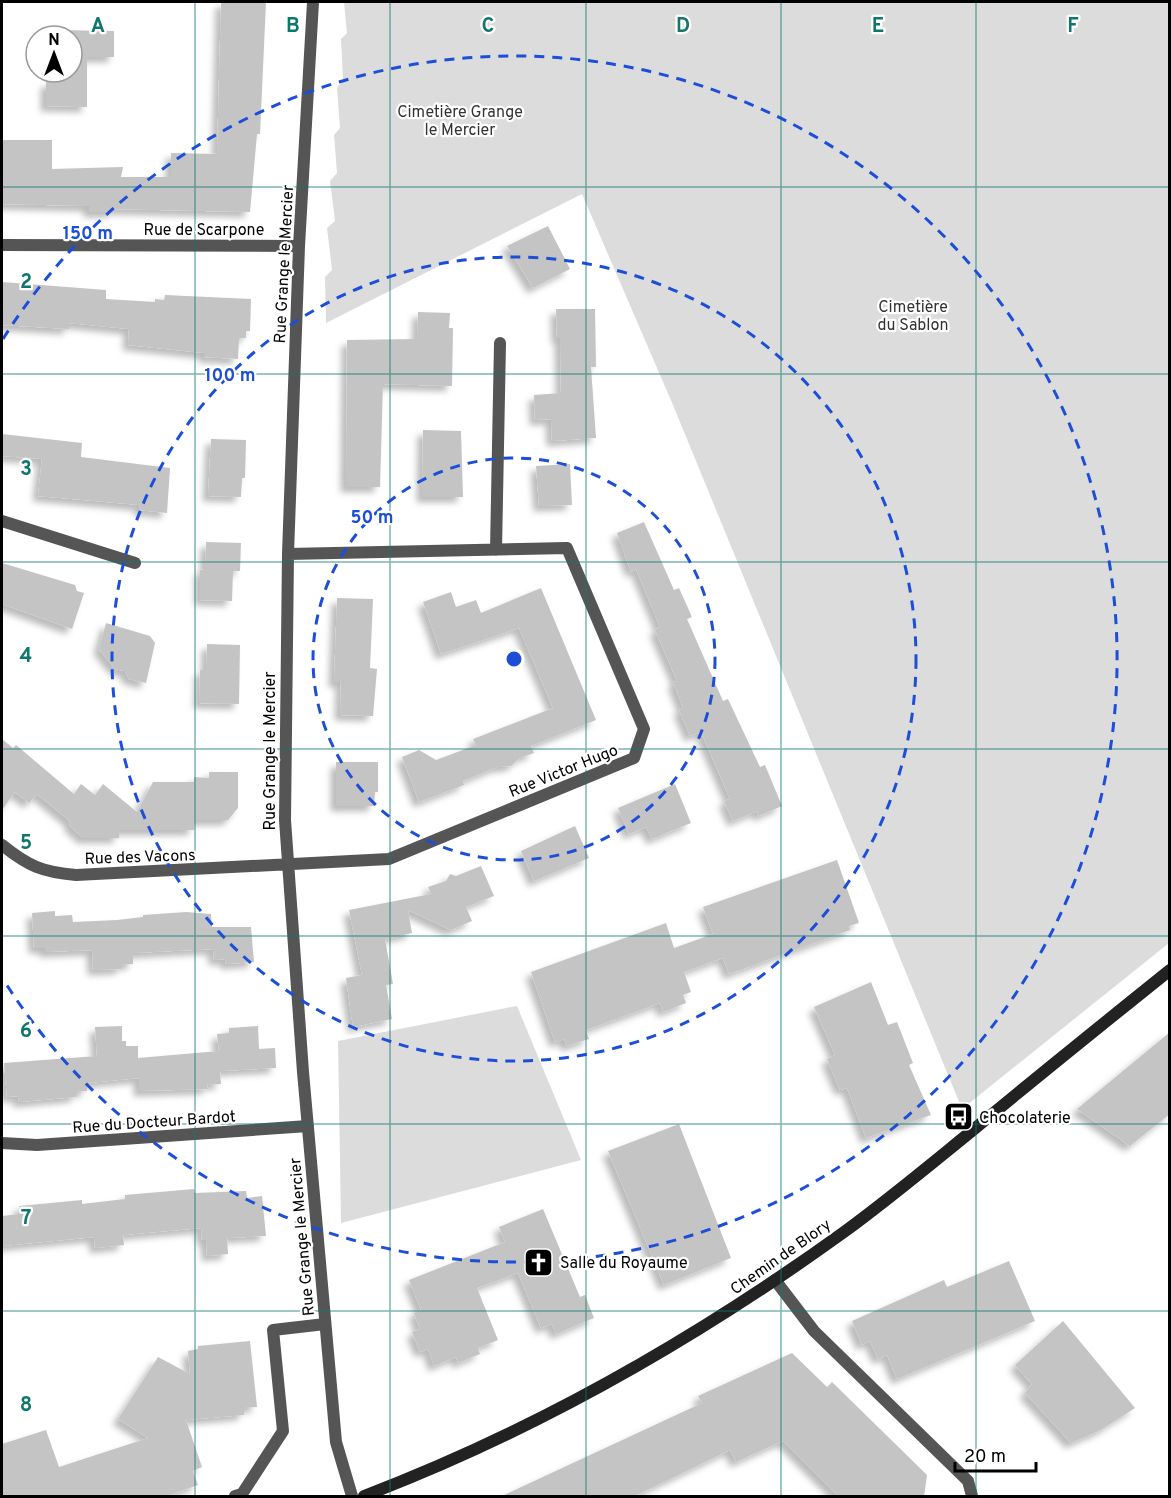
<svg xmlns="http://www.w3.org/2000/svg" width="1171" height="1498" font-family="Overpass,sans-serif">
  <defs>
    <filter id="shadow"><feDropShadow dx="-5.5" dy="5.5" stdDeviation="3" flood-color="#0004"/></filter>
  </defs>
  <rect width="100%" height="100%" fill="#fff"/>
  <path fill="#dcdcdc" d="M344,2H1169V943L962,1109L673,405L582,194L326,323L325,277L332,270L327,228L335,221L330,181L337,173L334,135L340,128L337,88L343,80L341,39L347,33Z
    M517,1006L581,1160L341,1223L338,1041Z"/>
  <path fill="#c4c4c4" filter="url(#shadow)" d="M221,2H266L260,134H257L250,212L113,209V212H89V206L2,204V140H52V169L123,167L121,177H171V153L217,154Z
    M57,30L114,31V57H87V107L46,106V82H57V72H72V36H57Z
    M548,226L570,269L533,288L507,246Z
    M2,282L106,290V299L155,302V299L164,300L165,295L251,299L250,331H246V338H239L238,359L204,357V353L128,345L129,329L69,323V329L2,325Z
    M556,309H595L596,367H591L596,438L552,441L551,419L535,420L534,395L561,393L560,338H557Z
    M418,312L450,313L449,328H453L452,386L383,384L380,487H346L347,340L417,339Z
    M423,430L461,431L463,497H422Z
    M2,434L82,443L81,457L170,468L167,513L139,510L140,505L38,496L42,459L2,456Z
    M211,439L246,440L245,478H242L241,497L208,496Z
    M570,464L572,505L539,506L536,466Z
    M644,522L674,590L679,588L692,617L687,619L723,701L728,699L760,767L765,765L782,806L759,816L757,811L733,821L724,801L730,799L701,732L690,736L679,710L683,708L673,682L677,681L655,630L660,627L636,569L631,572L617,533Z
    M206,542L241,543L240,571H233L232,601L200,600V570L205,569Z
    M2,563L75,585L77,591L84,593L72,629L2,604Z
    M541,588L596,720L531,746L534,753L520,758L511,766L497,767L463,781L464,785L419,802L402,757L419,750L436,760L476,745L473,739L553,708L519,628L441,654L423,602L451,592L456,607L476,600L481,613Z
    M337,598L373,599L370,668L377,669L373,716L340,715L341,682H334Z
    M106,623L150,636L155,643L146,683L129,679L125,671L115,669L99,649Z
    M207,644L240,645L239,704L199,703L200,670H206Z
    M2,739L13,748L16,745L74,794L81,784L95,795L103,784L137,812L153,782H194V777L209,778V772H238V808L228,820H194V830H119V838H83L69,825L71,822L37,794L29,803L15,792L2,810Z
    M336,762H378V792H375L374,806H336Z
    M675,784L691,823L652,839L646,827L629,834L618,808Z
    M575,826L589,858L534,881L521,851Z
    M837,860L859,923L849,926L850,930L729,974L723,958L684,972L691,992L683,995L686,1003L663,1012L660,1003L586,1030L589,1039L567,1046L564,1039L555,1042L531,972L666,923L674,948L713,934L703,907Z
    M481,866L494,896L466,907L472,921L451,930L408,910L412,933L385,939L393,984L386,985L392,1019L353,1027L346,978L362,975L349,910L431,894L428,887L446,881L450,874L456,876Z
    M55,911V916L72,915L73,922L117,920L143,917V915L186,912L211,914L212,927H251L254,962L226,964L225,959L214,960L213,949L133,953V964L121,965V969L93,970L92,950L45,952V948H34L32,913Z
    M871,982L888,1025L897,1022L913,1063L909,1065L931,1115L866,1138L847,1088L840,1090L827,1059L835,1055L814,1007Z
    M122,1026V1041H126V1046H138V1058L219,1051L217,1034L229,1033V1028L258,1026L259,1049L275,1048L276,1068L220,1071L221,1084L207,1085L208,1089L139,1091V1078L87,1083V1091L76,1092V1097L19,1102L18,1096L7,1097L4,1063L97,1056L95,1027Z
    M1170,1032V1114L1130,1146L1077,1109Z
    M679,1124L731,1258L664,1285L608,1151Z
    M194,1189L195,1193L246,1191L247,1198L262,1196L266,1236L227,1238L228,1254L207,1256L206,1240H202L201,1228L123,1235L124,1245L95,1248L94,1237L2,1246V1216L19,1214V1206L82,1200V1204L125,1199V1195Z
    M543,1209L580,1297L585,1295L594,1318L556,1334L552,1324L541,1328L518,1273L477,1288L498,1340L478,1348L480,1354L458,1363L456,1357L434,1366L428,1349L420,1352L412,1332L420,1329L414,1313L421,1310L409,1280L505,1242L499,1227Z
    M1009,1261L1035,1321L897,1379L887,1355L878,1359L870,1341L862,1345L852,1321L944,1280L947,1287Z
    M1063,1321L1135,1408L1101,1430L1071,1443L1025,1393L1032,1384L1015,1365Z
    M250,1341L257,1407L244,1408V1415L186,1420L202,1467L193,1471L198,1485L164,1497H2V1444L46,1430L59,1467L148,1438L118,1419L158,1357L190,1374L188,1351L198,1349V1346Z
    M792,1353L827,1387L832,1382L927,1475L924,1497H839L783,1441L736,1462L730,1450L633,1497H500L702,1403L698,1396Z"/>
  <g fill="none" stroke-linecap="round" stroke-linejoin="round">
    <path stroke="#555" stroke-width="12" d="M313,2L299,246L288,554L285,820L303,1072L336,1442L352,1496
      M2,245L299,246
      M2,521L135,563
      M496,550L500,343
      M2,845C28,866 42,872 76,875L389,859L634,758L644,729L567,548L288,554
      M2,1143L37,1145L308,1126
      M775,1280L814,1331L968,1481L972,1496
      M235,1496L242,1494L283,1431L273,1330L325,1324"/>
    <path stroke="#222" stroke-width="12" d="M364,1496C537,1430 693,1341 844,1232C888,1200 931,1164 973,1130C1038,1076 1104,1023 1170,970"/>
  </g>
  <path fill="none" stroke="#0f766e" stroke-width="1.5" stroke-opacity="0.55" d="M195,2V1496M390,2V1496M586,2V1496M781,2V1496M976,2V1496M2,187H1170M2,374H1170M2,562H1170M2,749H1170M2,936H1170M2,1124H1170M2,1311H1170"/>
  <g fill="none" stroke="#1d4ed8" stroke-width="3" stroke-dasharray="10 8">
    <circle cx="514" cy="659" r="201"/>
    <circle cx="514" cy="659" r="402"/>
    <path d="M3 339A603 603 0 1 1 3 979"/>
  </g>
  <defs>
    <symbol id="bus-square" viewBox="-11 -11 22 22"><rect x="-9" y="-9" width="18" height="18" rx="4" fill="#000" stroke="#fff"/><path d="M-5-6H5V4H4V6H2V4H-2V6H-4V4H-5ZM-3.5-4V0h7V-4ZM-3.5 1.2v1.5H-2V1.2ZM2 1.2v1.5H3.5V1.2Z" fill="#fff"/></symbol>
    <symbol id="church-square" viewBox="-11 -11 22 22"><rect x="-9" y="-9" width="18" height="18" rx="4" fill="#000" stroke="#fff"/><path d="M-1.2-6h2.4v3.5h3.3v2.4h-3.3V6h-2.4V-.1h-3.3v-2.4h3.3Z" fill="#fff"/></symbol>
  </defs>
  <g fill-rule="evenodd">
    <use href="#bus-square" x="942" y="1100" width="33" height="33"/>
    <use href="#church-square" x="522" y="1246" width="33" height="33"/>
  </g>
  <g text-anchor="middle" stroke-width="4.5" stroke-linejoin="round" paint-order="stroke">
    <g font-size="16" fill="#333" stroke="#fff">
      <text x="460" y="117">Cimetière Grange<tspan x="460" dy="18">le Mercier</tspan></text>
      <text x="913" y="312">Cimetière<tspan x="913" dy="18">du Sablon</tspan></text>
    </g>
    <g font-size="16" fill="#000" stroke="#fff">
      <text x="204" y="235">Rue de Scarpone</text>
      <text transform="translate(283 264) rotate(-87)" y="6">Rue Grange le Mercier</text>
      <text transform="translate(269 751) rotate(-90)" y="6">Rue Grange le Mercier</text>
      <text transform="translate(563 770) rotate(-22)" y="6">Rue Victor Hugo</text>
      <text transform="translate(140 856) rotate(-2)" y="6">Rue des Vacons</text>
      <text transform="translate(154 1121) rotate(-4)" y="6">Rue du Docteur Bardot</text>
      <text transform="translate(301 1237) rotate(-95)" y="6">Rue Grange le Mercier</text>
      <text transform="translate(780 1256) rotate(-35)" y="6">Chemin de Blory</text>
    </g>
    <g font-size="16" fill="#000" stroke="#fff" text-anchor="start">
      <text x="979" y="1123">Chocolaterie</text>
      <text x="560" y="1268">Salle du Royaume</text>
    </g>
  </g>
  <g font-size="20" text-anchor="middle" font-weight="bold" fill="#0f766e" stroke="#fff" stroke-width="4.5" stroke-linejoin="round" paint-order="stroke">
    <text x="98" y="32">A</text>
    <text x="293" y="32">B</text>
    <text x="488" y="32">C</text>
    <text x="683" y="32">D</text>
    <text x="878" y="32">E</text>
    <text x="1073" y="32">F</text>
    <text x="26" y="288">2</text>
    <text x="26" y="475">3</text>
    <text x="26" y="662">4</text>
    <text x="26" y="849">5</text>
    <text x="26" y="1037">6</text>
    <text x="26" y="1224">7</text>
    <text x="26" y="1411">8</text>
  </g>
  <circle cx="514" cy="659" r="9" fill="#1d4ed8" stroke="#fff" stroke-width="3"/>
  <g font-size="18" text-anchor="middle" font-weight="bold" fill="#1d4ed8" stroke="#fff" stroke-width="4.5" stroke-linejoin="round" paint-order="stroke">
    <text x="88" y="239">150 m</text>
    <text x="230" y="381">100 m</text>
    <text x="372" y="523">50 m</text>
  </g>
  <rect width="1171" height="1498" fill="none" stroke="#000000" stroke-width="6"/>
  <g transform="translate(54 54)"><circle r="28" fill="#ffffff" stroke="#999999" stroke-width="1.5"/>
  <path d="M0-4.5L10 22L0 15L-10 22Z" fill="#000000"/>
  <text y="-9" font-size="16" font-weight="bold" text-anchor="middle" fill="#000000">N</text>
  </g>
  <path d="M955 1462v9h81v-9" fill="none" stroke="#000000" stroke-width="3"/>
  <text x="964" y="1462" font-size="18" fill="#000000" stroke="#ffffff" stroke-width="4.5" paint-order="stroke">20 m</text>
</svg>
